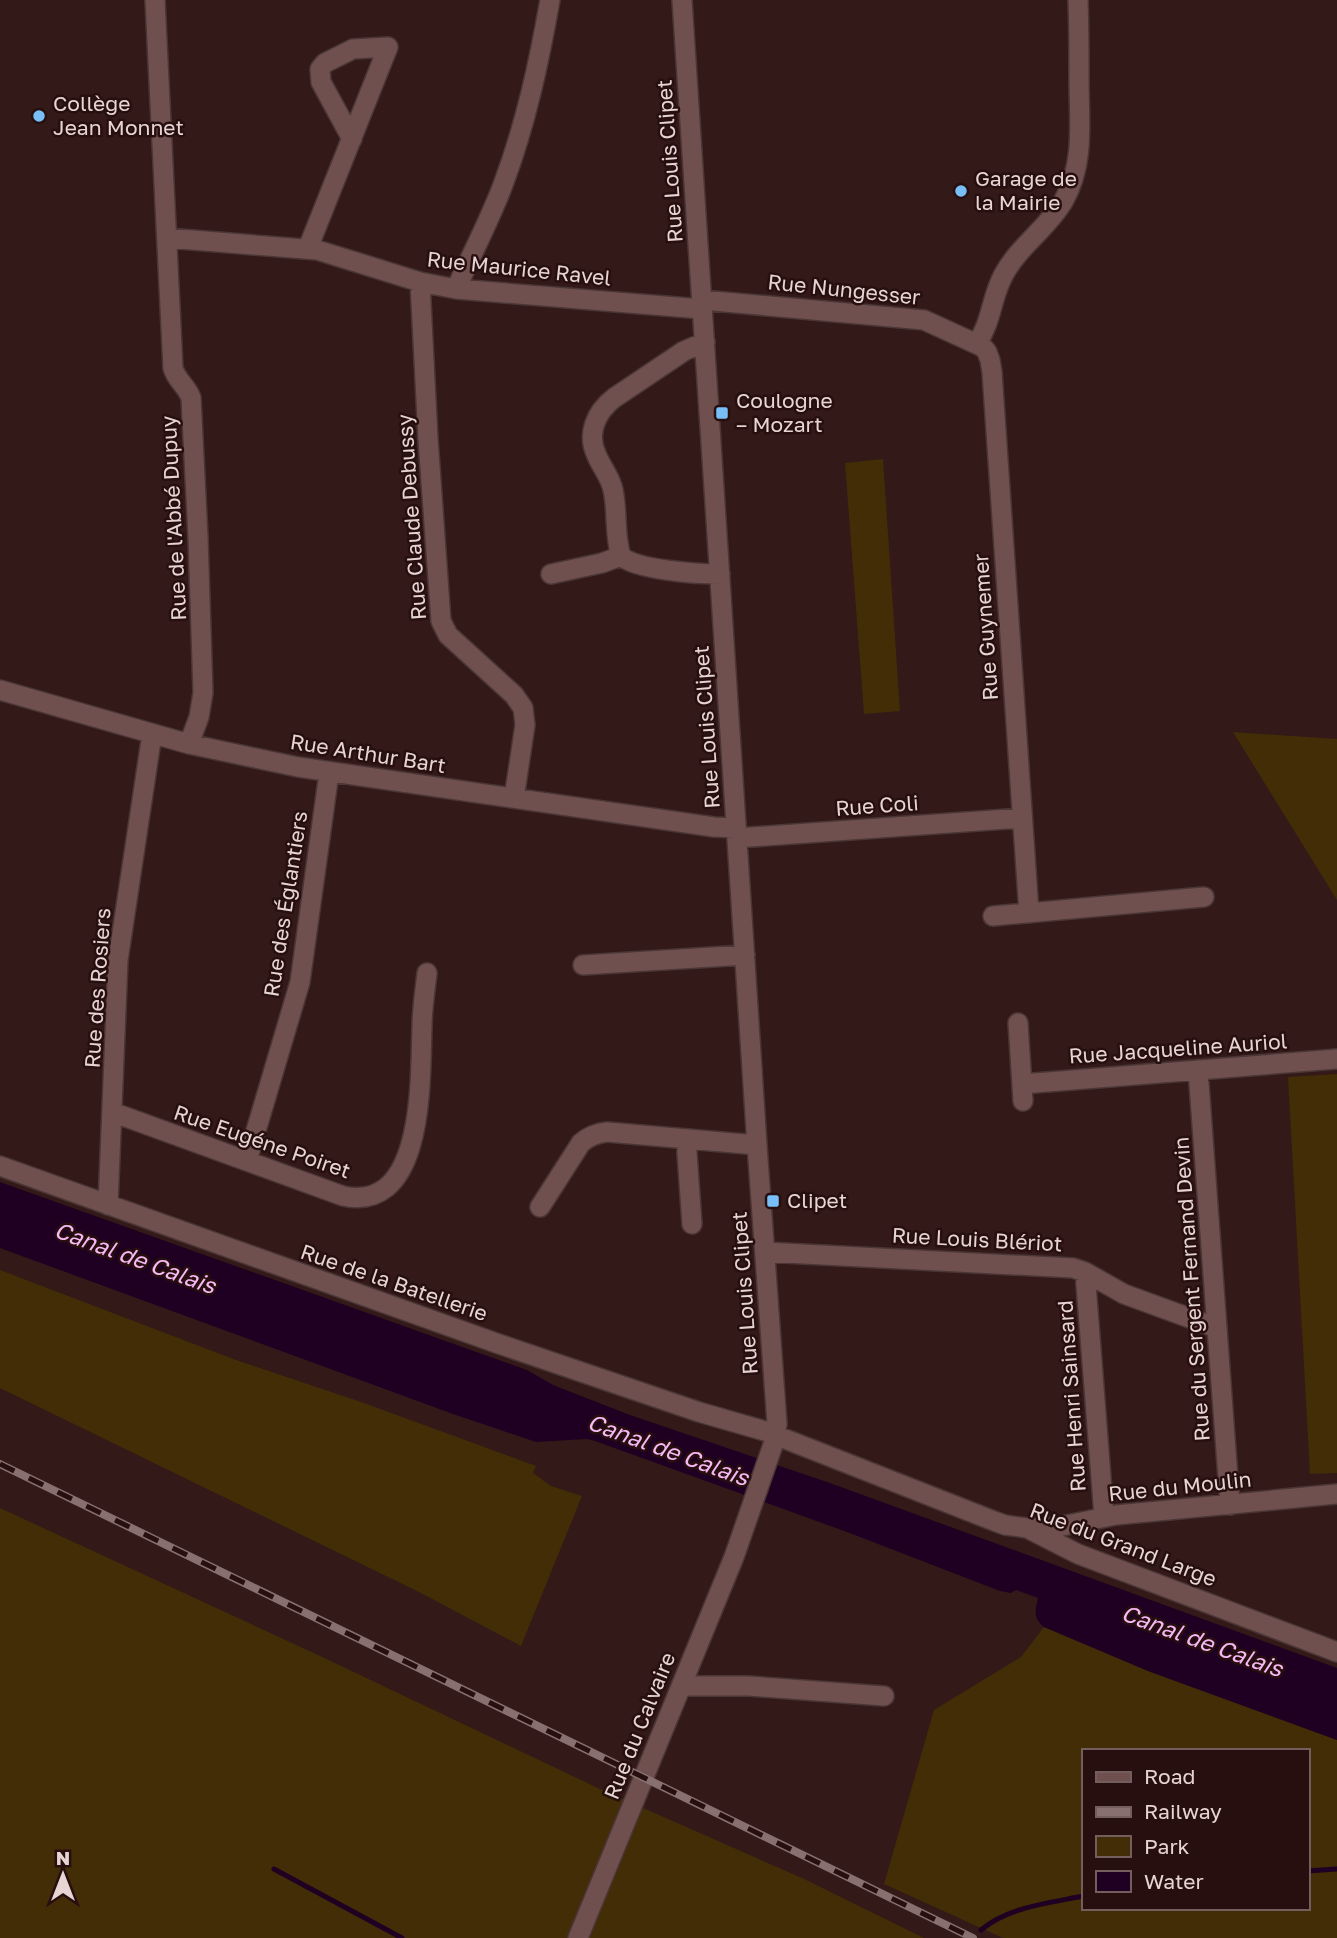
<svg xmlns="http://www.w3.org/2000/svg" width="1337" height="1938" font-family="'Golos Text',sans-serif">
  <rect width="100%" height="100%" fill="#331918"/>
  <path fill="#422d07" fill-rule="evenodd" d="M883,459L900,711L864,714L845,463Z
    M1233,732L1337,739V900Z
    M1337,1074V1473L1310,1474L1288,1077Z
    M0,1270L236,1360L364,1403L536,1466L533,1473L551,1486L582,1496L521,1646L421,1593L0,1388Z
    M0,1508L318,1655L600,1789L802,1878L924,1938H0Z
    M1044,1627L1148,1671L1337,1740V1938H1003L884,1884L934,1710L1021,1657ZM1083,1751H1307V1908H1083Z"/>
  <path fill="#200022" d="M0,1182L527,1370L553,1385L630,1415L830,1483L1337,1668V1740L1148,1671L1044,1627C1033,1618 1035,1611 1038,1598L1016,1590L1011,1593L1000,1591L847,1532L595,1441L587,1439L536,1442L453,1414L0,1248Z"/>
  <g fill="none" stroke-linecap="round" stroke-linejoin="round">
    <path stroke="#200022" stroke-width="5" d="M274,1869L402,1938
      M1307,1871L1337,1869
      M981,1930C1008,1907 1049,1903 1083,1896"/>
    <defs>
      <path id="minor" d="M155,0L173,368C176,380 187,386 191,398L198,537L203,693L199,717L189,744
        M167,238L317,250L420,282L456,289L702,309
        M308,248L388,47L353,49L325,63L320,69L321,82L352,139
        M420,282L428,439L441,621L448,635L514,695L523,708L525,725L514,798
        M456,289C472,253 491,218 504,182C526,123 539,62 550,0
        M702,300L924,320L983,347L987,352L990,360L992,372L1029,913
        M977,343C992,322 991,297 1004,274C1019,246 1048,228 1064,200C1085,163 1079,121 1079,80C1079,53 1079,27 1078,0
        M621,556C614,535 618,512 613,490C611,478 602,468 597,456C586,434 596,412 614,398L684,351L705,342
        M621,556C636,570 698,574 720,574
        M551,574L602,563L621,556
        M0,690L189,744L298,767L714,827L736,828
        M737,838L1021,818
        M993,916L1204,897
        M583,965L745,955
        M1018,1023L1023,1101
        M1198,1070L1230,1505
        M1022,1084L1337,1059
        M112,1112L343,1196C426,1214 420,1076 422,1027C422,1009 425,991 427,973
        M686,1139L692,1224
        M247,1161L300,982L329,773
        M0,1166L499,1344L699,1412L765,1431L994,1521L1005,1525L1027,1528L1078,1554L1337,1652
        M108,1205L118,960L152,734
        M540,1207L581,1143C589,1136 597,1133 607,1132L757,1145
        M765,1252L1073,1268L1085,1272L1124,1294L1217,1328
        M1085,1272L1104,1516
        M1028,1528L1062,1526L1116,1515L1337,1494
        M681,1686H749L884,1696
        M578,1938L734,1557L774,1442L777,1424L757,1145L682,0"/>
    </defs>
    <use href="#minor" stroke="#4a3636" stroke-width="22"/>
    <use href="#minor" stroke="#6f504e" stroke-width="19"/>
    <defs>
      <path id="rail" d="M0,1464L973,1938"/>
    </defs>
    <use href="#rail" stroke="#87706f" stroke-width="8"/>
    <use href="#rail" stroke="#280f0f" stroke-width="5" stroke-dasharray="16" stroke-linecap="butt"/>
  </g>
  <g fill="#78bff7" stroke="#280f0f" stroke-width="2.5">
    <circle cx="39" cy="116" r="7"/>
    <circle cx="961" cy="191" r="7"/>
    <rect x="715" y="406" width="14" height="14" rx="3.5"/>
    <rect x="766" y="1194" width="14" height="14" rx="3.5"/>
  </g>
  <g text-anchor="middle" stroke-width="5" stroke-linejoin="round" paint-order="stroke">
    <g font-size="21" fill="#e7d5d3" stroke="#280f0f" text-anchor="start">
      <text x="53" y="111">Collège<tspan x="53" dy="24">Jean Monnet</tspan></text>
      <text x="975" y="186">Garage de<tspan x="975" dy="24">la Mairie</tspan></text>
      <text x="736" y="408">Coulogne<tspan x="736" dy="24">– Mozart</tspan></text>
      <text x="787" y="1208">Clipet</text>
    </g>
    <g font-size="21" fill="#e7d5d3" stroke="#280f0f">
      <text transform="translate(670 161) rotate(-94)" y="7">Rue Louis Clipet</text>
      <text transform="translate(519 269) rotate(6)" y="7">Rue Maurice Ravel</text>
      <text transform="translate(844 290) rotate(6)" y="7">Rue Nungesser</text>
      <text transform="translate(412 517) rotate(-94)" y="7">Rue Claude Debussy</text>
      <text transform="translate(174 518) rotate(-93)" y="7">Rue de l'Abbé Dupuy</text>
      <text transform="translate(986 627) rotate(-94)" y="7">Rue Guynemer</text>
      <text transform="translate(707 727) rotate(-94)" y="7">Rue Louis Clipet</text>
      <text transform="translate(368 754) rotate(9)" y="7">Rue Arthur Bart</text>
      <text transform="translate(877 806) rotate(-4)" y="7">Rue Coli</text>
      <text transform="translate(286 904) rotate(-81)" y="7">Rue des Églantiers</text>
      <text transform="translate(98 988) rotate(-86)" y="7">Rue des Rosiers</text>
      <text transform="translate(1178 1049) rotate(-4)" y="7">Rue Jacqueline Auriol</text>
      <text transform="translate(262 1142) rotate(19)" y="7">Rue Eugéne Poiret</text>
      <text transform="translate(977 1240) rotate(3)" y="7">Rue Louis Blériot</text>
      <text transform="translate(394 1283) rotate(19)" y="7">Rue de la Batellerie</text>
      <text transform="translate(1192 1289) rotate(-94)" y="7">Rue du Sergent Fernand Devin</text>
      <text transform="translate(745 1293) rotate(-94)" y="7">Rue Louis Clipet</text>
      <text transform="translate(1072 1396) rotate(-94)" y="7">Rue Henri Sainsard</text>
      <text transform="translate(1180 1487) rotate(-6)" y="7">Rue du Moulin</text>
      <text transform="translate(1123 1545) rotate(21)" y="7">Rue du Grand Large</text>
      <text transform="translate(640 1726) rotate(-68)" y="7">Rue du Calvaire</text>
    </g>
    <g font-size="23" font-style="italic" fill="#f7b8f6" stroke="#280f0f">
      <text transform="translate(135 1258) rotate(20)" y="8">Canal de Calais</text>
      <text transform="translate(668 1450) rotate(20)" y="8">Canal de Calais</text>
      <text transform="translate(1202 1641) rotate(20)" y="8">Canal de Calais</text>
    </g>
  </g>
  <rect x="1082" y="1749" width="228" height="161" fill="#280f0f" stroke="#745e5d" stroke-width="2"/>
  <rect x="1096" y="1772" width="35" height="10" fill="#6f504e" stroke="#745e5d" stroke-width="2"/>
  <text x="1144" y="1784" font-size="21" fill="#e7d5d3">Road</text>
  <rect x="1096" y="1807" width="35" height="10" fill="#87706f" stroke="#745e5d" stroke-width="2"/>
  <text x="1144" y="1819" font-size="21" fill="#e7d5d3">Railway</text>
  <rect x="1096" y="1836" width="35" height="21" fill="#422d07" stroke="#745e5d" stroke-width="2"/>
  <text x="1144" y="1854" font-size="21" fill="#e7d5d3">Park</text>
  <rect x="1096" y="1871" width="35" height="21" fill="#200022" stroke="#745e5d" stroke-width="2"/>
  <text x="1144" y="1889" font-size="21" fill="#e7d5d3">Water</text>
  <g transform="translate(63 1875)" stroke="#280f0f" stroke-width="5" paint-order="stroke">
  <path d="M0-5L12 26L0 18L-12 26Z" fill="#e7d5d3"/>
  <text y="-10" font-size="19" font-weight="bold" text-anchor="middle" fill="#e7d5d3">N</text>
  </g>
</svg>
